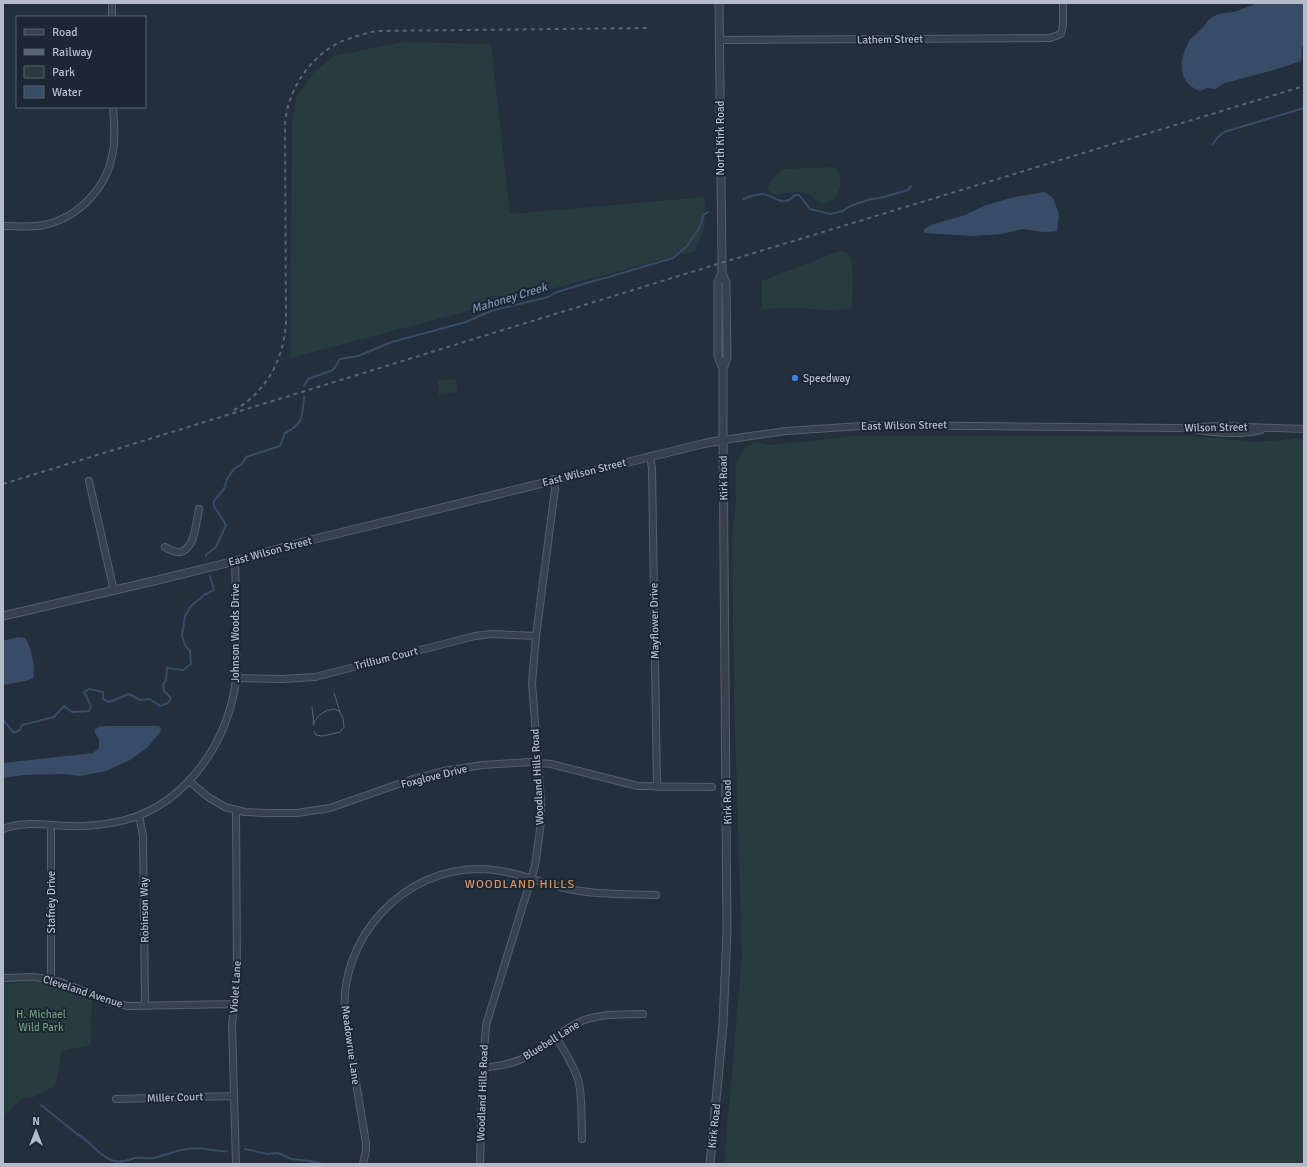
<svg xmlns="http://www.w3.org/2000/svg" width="1307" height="1167" font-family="Signika,sans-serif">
  <rect width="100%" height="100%" fill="#242f3e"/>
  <path fill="#263c3f" d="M402,42L491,44L510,214L705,197L704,228L695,251L290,358L292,125L296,98L314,72L334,56Z
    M834,167C844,177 841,190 834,200C830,201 825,204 821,203C817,202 814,199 811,196C807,194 801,192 796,192C786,191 777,200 767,189C770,180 776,173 785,169Z
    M837,252C841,252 846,251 849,255C855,263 852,295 852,306C844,314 806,307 793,308C783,308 773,309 762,309L761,285L762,281Z
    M456,379L457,392L439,395L438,380Z
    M855,436H1190L1258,442L1304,438V1164H724L742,956L734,697L732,538L736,501V464L742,451L748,445L756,442L770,445Z
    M45,982L92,1000L90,1045L62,1051L55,1086L34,1097L23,1098L3,1116V984Z"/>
  <path fill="#394c67" d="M1255,4H1304V43L1302,47L1301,61L1274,70L1225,83L1215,89L1207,88L1200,91C1176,83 1179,58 1190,40C1193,36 1198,33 1201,29C1205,26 1207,20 1211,18C1221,11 1227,14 1237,11C1243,9 1249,6 1255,4Z
    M1045,192L1053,198L1059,214L1057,231L1044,232L1022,229L1002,234L972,236L925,233L923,230L931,225L965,215L986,205L1015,197Z
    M18,637L25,638C31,646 36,668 33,678L26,681L3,685V641Z
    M107,726H158L160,727L161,731L148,747L130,760L106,771L80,776L64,774L23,775L3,778V763L93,753L99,748V739L95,733V729L99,727Z"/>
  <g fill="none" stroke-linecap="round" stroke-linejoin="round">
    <path stroke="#394c67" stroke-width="2" d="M1213,144L1217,138L1224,132L1304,108
      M743,199C749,197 755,194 762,194C775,195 782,209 795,195H799L810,209L831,214L843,211L850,206L871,199L880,198L908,190L911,186
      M304,386L308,379L333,370L340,359L358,356L392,342L466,322L491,311L548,297L557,292L597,280L609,277L673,258L687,246L699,228L704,215L708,212
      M206,556V555L216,547L226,525L214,506V501L224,489L227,479L234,469L242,464L246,457L280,446L285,433C304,424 302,416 304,397
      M3,720L14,733L20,730L22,725L54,717L64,706L72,712L89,711L91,706L84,692L89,689L103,692V699L109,702L129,694L140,700L150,699L160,706L168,703L171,698L164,691L163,685L166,680L167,668L183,670L191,664L190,651L185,645L182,636L185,616L191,606L204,595L214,590L210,576
      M41,1105L77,1134C90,1140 99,1157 114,1161C122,1163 128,1160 135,1158C141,1157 148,1159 154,1158C165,1155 175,1151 187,1149C195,1148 204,1148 212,1150C217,1150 221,1152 227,1151
      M245,1149L267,1154L278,1153L291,1159L310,1161L323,1164"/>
    <defs>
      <path id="minor" d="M112,3V17
        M719,40L1050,38L1061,34L1063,25V3
        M3,226C14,226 26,227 37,226C73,222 105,192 112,156C116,140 114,123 113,107
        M1197,430C1219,433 1239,435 1261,430
        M723,440L786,431L877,425L1179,428L1218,426L1304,429
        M650,456L652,468L657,787
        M89,481L114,591
        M165,547C169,550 172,551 177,552C195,553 196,522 199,509
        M236,678L282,679L315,677L475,636L492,634L536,636
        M189,781L208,797L225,807L245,812L267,813H297L330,808L413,779L443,771L483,765L530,762L551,764L638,786L712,787
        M139,815L143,836L145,1006
        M51,825V979
        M3,829C24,820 50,826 72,826C85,827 98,825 111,823C181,812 228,746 236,680C238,667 236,653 236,640C236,614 236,587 235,561
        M3,978L32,977L51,979L63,983L110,1002L128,1006L234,1004
        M556,1037C564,1051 573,1064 578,1079C583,1098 581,1119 582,1139
        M483,1068C498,1066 514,1064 528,1056C547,1046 562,1029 582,1021C601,1013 623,1015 643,1014
        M116,1099L233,1096
        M236,1164L232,1025L237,978L236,811
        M363,1164L366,1150V1143L345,1016C338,939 403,868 480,869C511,869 539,883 569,889C597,895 627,894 656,895
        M480,1164L483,1068L486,1025L535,866L541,822V801L532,683L536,636L555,489L554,479"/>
      <path id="tertiary" d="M722,273L718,282V356L723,369
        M3,616L158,580L235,561L303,542L702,444L723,440
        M710,1164L723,1025L727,932L723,430V369L727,358L726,282L722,273V263L719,3"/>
    </defs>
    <use href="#minor" stroke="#565f6c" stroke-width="8"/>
    <use href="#tertiary" stroke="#565f6c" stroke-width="9"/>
    <use href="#minor" stroke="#38414e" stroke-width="6"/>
    <use href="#tertiary" stroke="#38414e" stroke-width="7"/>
    <path stroke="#5a6575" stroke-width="1" d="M312,707L314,725
      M313,724C319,714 324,710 335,709L340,712
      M314,731L316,735L323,736L340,732L344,727L343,718L340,712L334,693"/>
    <path stroke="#5a6575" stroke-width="2" stroke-dasharray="4 4" stroke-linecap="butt" d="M234,410C267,392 284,358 286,322L285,122C289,88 310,57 340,42C352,37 364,34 376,31L648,28
      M3,484L711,266L1304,86"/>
  </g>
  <circle fill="#3f7fe0" stroke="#1d2633" stroke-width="1.5" cx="795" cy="378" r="4"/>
  <g text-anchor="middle" stroke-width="4" stroke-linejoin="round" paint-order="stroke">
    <g font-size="11" fill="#b4bcc9" stroke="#1d2633">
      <text transform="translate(890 39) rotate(-1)" y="4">Lathem Street</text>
      <text transform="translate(720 138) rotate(-90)" y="4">North Kirk Road</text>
      <text transform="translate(904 425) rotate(-1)" y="4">East Wilson Street</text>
      <text transform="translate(1216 427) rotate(-1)" y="4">Wilson Street</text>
      <text transform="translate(584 472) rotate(-14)" y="4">East Wilson Street</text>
      <text transform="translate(723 478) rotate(-91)" y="4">Kirk Road</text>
      <text transform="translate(270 551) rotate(-15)" y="4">East Wilson Street</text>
      <text transform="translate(654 621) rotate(-91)" y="4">Mayflower Drive</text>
      <text transform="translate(235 633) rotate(-90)" y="4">Johnson Woods Drive</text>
      <text transform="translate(386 658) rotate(-14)" y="4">Trillium Court</text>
      <text transform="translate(434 776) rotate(-14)" y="4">Foxglove Drive</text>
      <text transform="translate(537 777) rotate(-93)" y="4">Woodland Hills Road</text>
      <text transform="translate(727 802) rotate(-91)" y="4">Kirk Road</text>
      <text transform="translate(51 902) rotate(-90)" y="4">Stafney Drive</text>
      <text transform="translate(144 910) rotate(-91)" y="4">Robinson Way</text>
      <text transform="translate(235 987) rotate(-86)" y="4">Violet Lane</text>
      <text transform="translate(83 991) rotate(18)" y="4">Cleveland Avenue</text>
      <text transform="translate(551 1040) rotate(-32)" y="4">Bluebell Lane</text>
      <text transform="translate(351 1045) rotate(82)" y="4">Meadowrue Lane</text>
      <text transform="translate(482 1093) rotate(-88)" y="4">Woodland Hills Road</text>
      <text transform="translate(175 1097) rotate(-2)" y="4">Miller Court</text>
      <text transform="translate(714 1126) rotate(-84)" y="4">Kirk Road</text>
    </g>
    <g font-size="11" fill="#b4bcc9" stroke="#1d2633" text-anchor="start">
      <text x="803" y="382">Speedway</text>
    </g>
    <g font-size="11" fill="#6b9a76" stroke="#1d2633">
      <text x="41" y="1018">H. Michael<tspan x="41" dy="13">Wild Park</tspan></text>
    </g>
    <g font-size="12" font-style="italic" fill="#7c92b1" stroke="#1d2633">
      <text transform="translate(509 298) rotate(-17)" y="4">Mahoney Creek</text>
    </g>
    <g font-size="12" letter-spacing="1" fill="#d59563" stroke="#1d2633">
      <text x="520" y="888">WOODLAND HILLS</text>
    </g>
  </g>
  <rect width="1307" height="1167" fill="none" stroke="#b4bcc9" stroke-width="8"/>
  <rect x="16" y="16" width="130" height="92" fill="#1d2633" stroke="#59626f"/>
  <rect x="24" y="29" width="20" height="6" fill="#38414e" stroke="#59626f"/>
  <text x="52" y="36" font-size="12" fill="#b4bcc9">Road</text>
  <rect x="24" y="49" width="20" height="6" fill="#5a6575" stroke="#59626f"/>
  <text x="52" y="56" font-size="12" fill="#b4bcc9">Railway</text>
  <rect x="24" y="66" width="20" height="12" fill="#263c3f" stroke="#59626f"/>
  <text x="52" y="76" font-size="12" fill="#b4bcc9">Park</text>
  <rect x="24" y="86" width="20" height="12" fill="#394c67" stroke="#59626f"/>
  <text x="52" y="96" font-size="12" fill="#b4bcc9">Water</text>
  <g transform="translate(36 1131)" stroke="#1d2633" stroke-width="3" paint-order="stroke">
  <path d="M0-3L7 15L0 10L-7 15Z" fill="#b4bcc9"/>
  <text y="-6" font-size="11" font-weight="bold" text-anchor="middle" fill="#b4bcc9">N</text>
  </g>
</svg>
